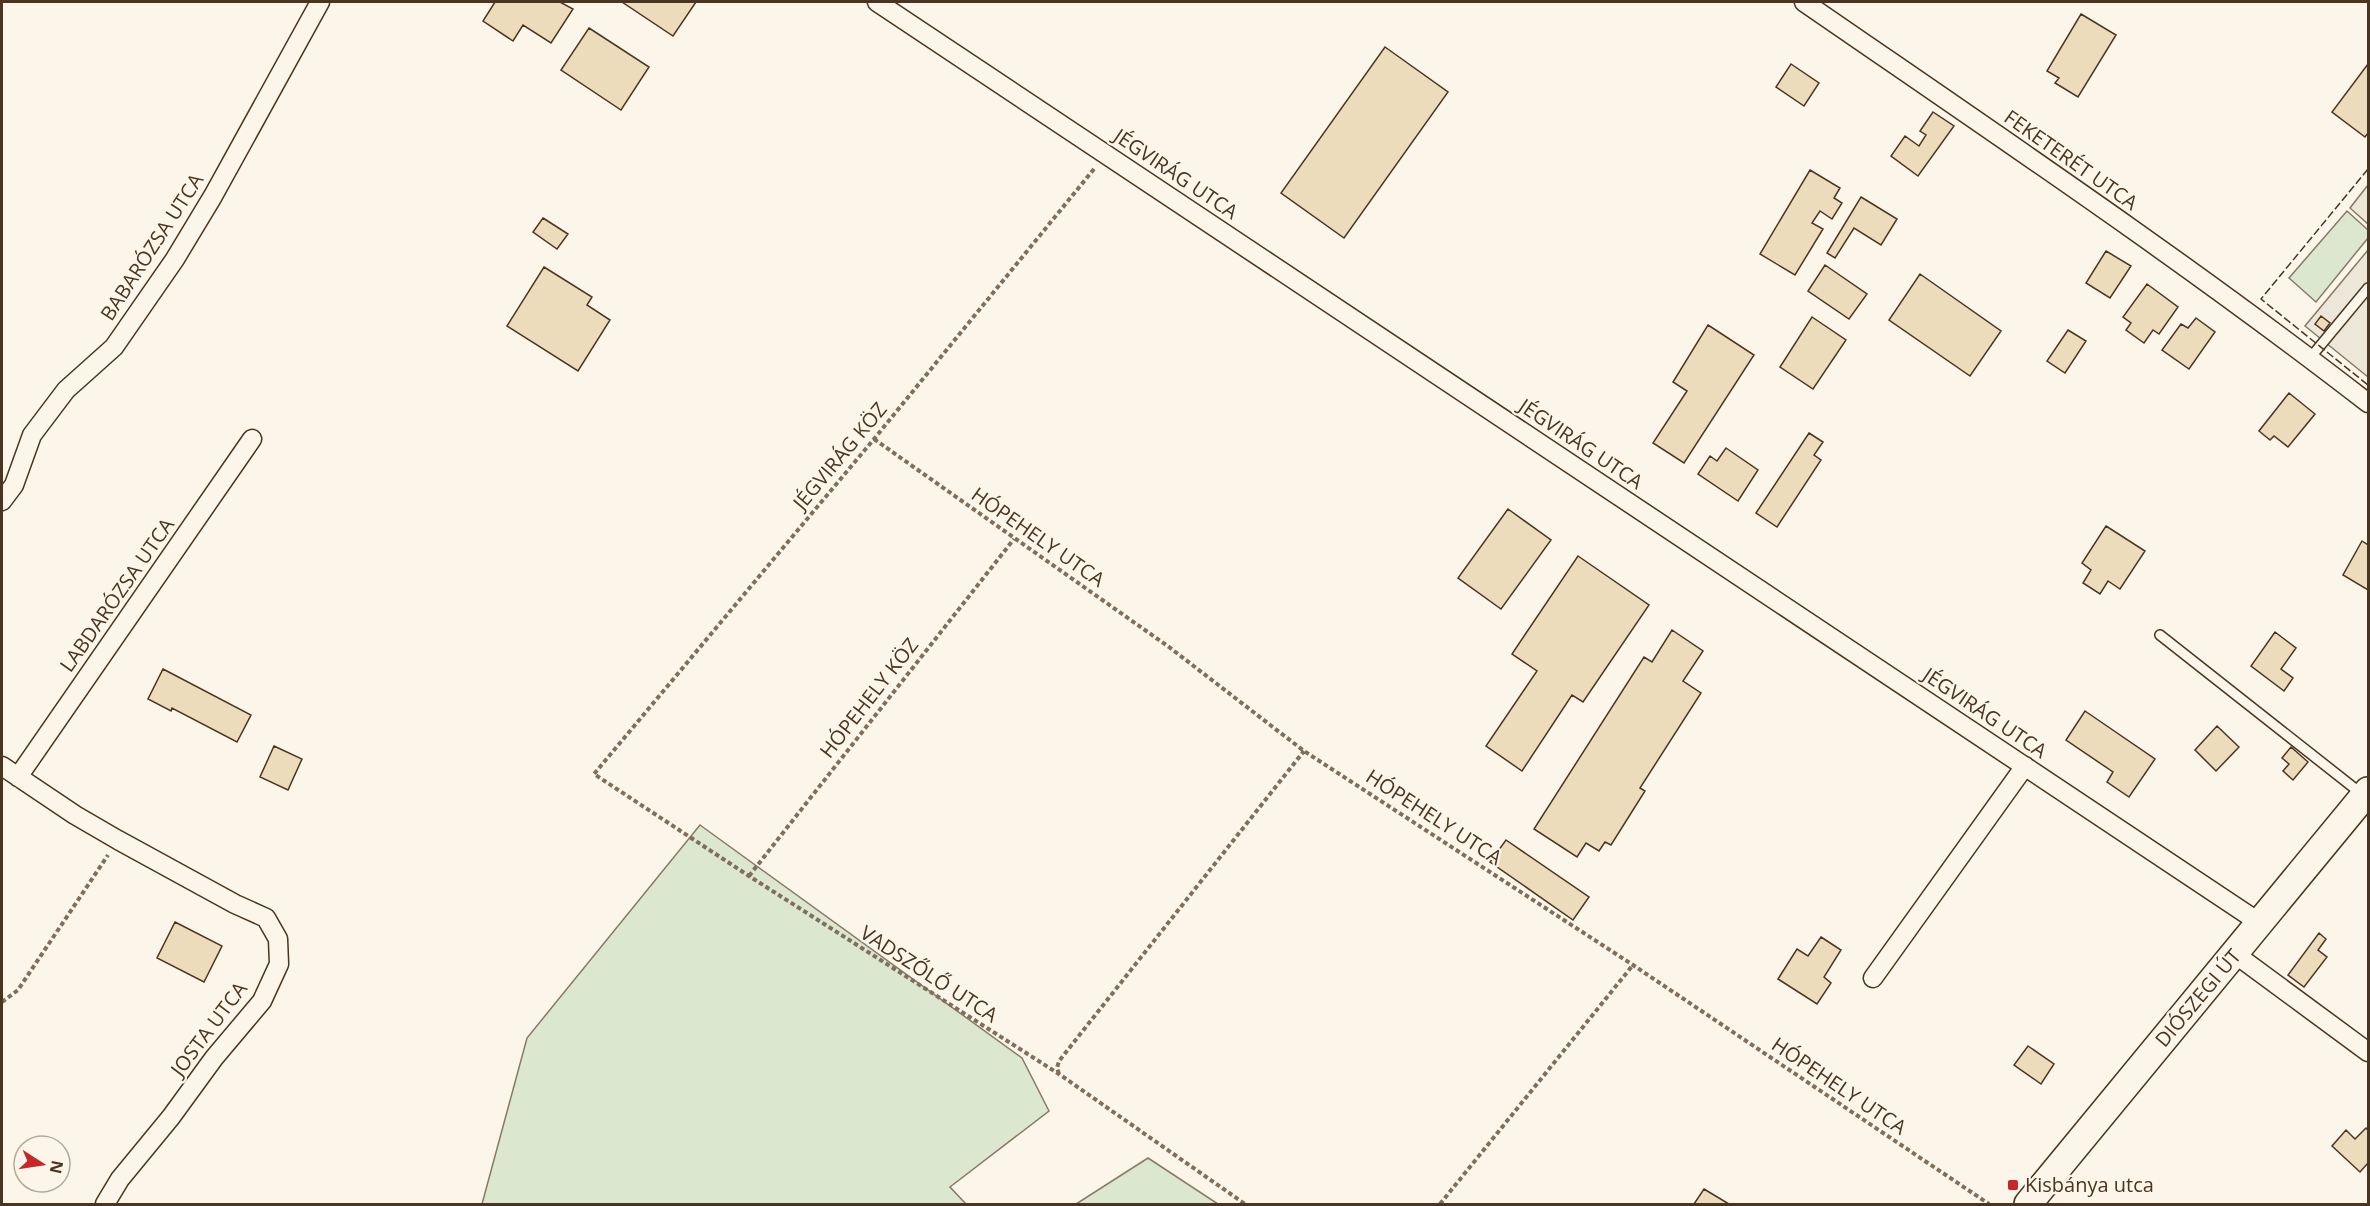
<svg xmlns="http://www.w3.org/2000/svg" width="2370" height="1206" font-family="'Open Sans',sans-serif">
  <rect width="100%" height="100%" fill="#fbf6e9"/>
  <path fill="#dce7d0" stroke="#887966" stroke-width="1.5" d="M2347,211L2368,230V238L2316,302L2289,278Z
    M700,825L1022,1058L1049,1111L950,1187L966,1204H482L527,1038Z
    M1148,1158L1218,1204H1076Z"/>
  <path fill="#ede7d9" stroke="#887966" stroke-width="1.5" d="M2368,185V224L2350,208Z
    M2368,250V377L2305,326Z"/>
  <path fill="#ecdcbc" stroke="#4a3520" stroke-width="1.5" d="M495,2H560L573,9L551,43L523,25L513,41L483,21Z
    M622,2H696L673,36Z
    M2081,14L2116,35L2078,97L2055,83L2059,78L2047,71Z
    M589,28L649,67L621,110L561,70Z
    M1385,47L1448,92L1344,238L1281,193Z
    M1791,64L1819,83L1804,106L1776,87Z
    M2368,64V133L2365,137L2332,112Z
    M1933,112L1954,126L1918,176L1891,156L1905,136L1919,146L1926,135L1920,131Z
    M1810,170L1840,188L1834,198L1842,203L1832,219L1820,211L1812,223L1823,229L1795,275L1760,254Z
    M1861,197L1897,219L1881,245L1854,228L1835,258L1827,253Z
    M543,218L568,234L557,249L533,232Z
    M2106,251L2131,266L2110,298L2086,283Z
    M1825,265L1867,294L1849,319L1808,291Z
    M544,267L592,297L587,305L610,320L578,371L507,326Z
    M1920,274L2001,331L1970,376L1889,320Z
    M2147,284L2178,307L2159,334L2153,330L2144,343L2126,330L2131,323L2123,317Z
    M2321,316L2330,323L2324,331L2315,324Z
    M1812,317L1846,340L1813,389L1780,367Z
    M2196,318L2215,332L2189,369L2162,350L2181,324L2188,328Z
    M1708,325L1754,355L1684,463L1653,443L1687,391L1673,382Z
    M2068,330L2086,341L2065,373L2047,361Z
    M2289,393L2315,414L2288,447L2274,436L2270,440L2259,431Z
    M1809,433L1823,442L1814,455L1821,460L1777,527L1756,513Z
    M1726,448L1758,470L1738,501L1698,474L1710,456L1717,461Z
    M1508,509L1551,540L1501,609L1458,578Z
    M2106,526L2145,551L2120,589L2108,581L2100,594L2083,583L2091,570L2082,563Z
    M2362,541L2368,545V590L2343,575Z
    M1578,556L1649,605L1583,702L1572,695L1522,771L1486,746L1537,671L1512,654Z
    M1672,630L1703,651L1683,681L1701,693L1640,788L1645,791L1611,845L1605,842L1599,851L1586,843L1577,857L1534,829L1644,657L1652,662Z
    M2275,632L2296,648L2281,669L2293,678L2284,691L2251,666Z
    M163,669L251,715L237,742L172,708L171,711L148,699Z
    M2085,711L2155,759L2129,797L2107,782L2113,772L2066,740Z
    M2217,726L2239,747L2216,771L2195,750Z
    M274,746L302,759L288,790L260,777Z
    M2291,747L2308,762L2293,780L2283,771L2289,764L2282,758Z
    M1506,840L1589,897L1573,920L1490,862Z
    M175,922L222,946L204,982L157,958Z
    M2319,933L2326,939L2318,950L2327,957L2304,987L2288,975Z
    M1821,937L1841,950L1824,977L1831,983L1817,1004L1778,979L1797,949L1808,956Z
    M2028,1046L2054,1064L2041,1084L2014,1065Z
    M2366,1128L2368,1130V1163L2360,1172L2332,1146L2346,1130L2355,1139Z
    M1704,1189L1729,1204H1694Z"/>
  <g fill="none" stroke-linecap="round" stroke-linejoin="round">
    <defs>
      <path id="lane" d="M2310,358L2368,288
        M2160,635L2363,795"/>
      <path id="street" d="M877,2L2260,923
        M1804,2C1994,133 2186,262 2368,403
        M2,501L14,485L32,435L66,390L114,347L175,259L213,196L320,2
        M2,766L75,815L118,840L235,904L266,918L278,939L279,964L262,1001L214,1058L171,1117L120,1179L105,1204
        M18,777L252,439
        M2235,954L2368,1052
        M1873,978L2025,766"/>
      <path id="secondary" d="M2028,1204L2368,791"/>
    </defs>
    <use href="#lane" stroke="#4a3520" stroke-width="12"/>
    <use href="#street" stroke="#4a3520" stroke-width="21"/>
    <use href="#secondary" stroke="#4a3520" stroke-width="30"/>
    <path stroke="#7f6f5c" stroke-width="4" stroke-dasharray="4.5 3" stroke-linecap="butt" d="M1094,169L874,439L594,774L749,876L1059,1074L1245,1204
      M874,439L1169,647L1304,751L1633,965L1989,1204
      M749,876L1014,539
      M2,1002L18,990L108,855
      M1059,1074L1057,1068L1059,1061L1304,751
      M1440,1204L1633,965"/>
    <use href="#lane" stroke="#fbf6e9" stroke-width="9"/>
    <use href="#street" stroke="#fbf6e9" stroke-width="18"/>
    <use href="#secondary" stroke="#fbf6e9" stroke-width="27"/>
    <path stroke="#4a3520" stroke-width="1.5" stroke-dasharray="8 3" stroke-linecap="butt" d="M2368,169L2261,299L2368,385"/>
  </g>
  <rect fill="#c62828" stroke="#fbf6e9" stroke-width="2" x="2007" y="1179" width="12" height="12" rx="3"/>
  <g text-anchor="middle" stroke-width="4.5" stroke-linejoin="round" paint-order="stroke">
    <g font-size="20" fill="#4a3520" stroke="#fbf6e9">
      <text transform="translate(2071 160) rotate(35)" y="7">FEKETERÉT UTCA</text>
      <text transform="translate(1176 174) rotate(34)" y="7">JÉGVIRÁG UTCA</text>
      <text transform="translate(152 247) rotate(-57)" y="7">BABARÓZSA UTCA</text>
      <text transform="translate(1581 444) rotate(34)" y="7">JÉGVIRÁG UTCA</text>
      <text transform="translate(840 456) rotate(-50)" y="7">JÉGVIRÁG KÖZ</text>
      <text transform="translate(1038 537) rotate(35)" y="7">HÓPEHELY UTCA</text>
      <text transform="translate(117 595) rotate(-55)" y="7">LABDARÓZSA UTCA</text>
      <text transform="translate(869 698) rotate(-52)" y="7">HÓPEHELY KÖZ</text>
      <text transform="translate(1985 713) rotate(34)" y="7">JÉGVIRÁG UTCA</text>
      <text transform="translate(1434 817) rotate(33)" y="7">HÓPEHELY UTCA</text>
      <text transform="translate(929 974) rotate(33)" y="7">VADSZŐLŐ UTCA</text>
      <text transform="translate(2198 998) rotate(-50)" y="7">DIÓSZEGI ÚT</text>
      <text transform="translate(209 1029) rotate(-53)" y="7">JOSTA UTCA</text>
      <text transform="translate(1839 1086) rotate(34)" y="7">HÓPEHELY UTCA</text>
    </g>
    <g font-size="20" fill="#4a3520" stroke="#fbf6e9" text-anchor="start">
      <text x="2025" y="1192">Kisbánya utca</text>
    </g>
  </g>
  <rect width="2370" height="1206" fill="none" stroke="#4a3520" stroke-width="6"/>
  <g transform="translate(42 1164) rotate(102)"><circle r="28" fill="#fbf6e9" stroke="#b4a999" stroke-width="1.5"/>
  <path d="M0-4.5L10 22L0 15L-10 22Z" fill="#c62828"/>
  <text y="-9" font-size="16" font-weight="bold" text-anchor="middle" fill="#4a3520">N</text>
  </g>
</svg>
